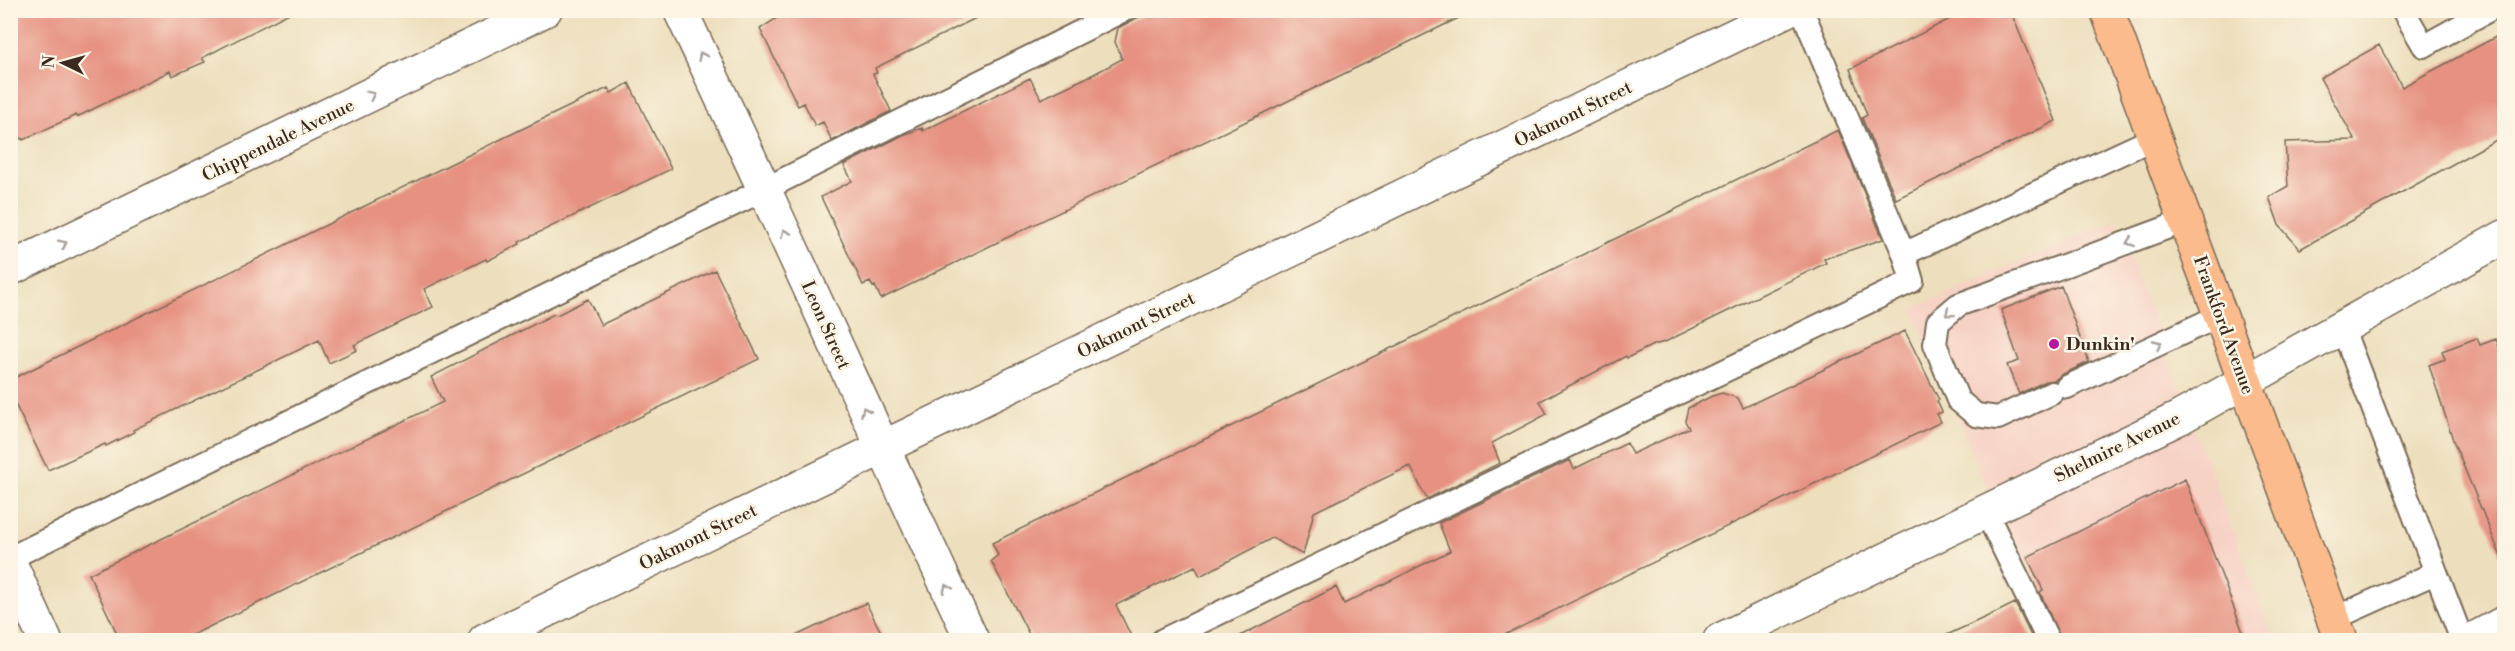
<svg xmlns="http://www.w3.org/2000/svg" width="2515" height="651" font-family="'Libre Bodoni',serif">
  <rect width="100%" height="100%" fill="#fcf5e5"/>
  <filter id="ink" filterUnits="userSpaceOnUse"><feTurbulence type="fractalNoise" baseFrequency=".0167" numOctaves="2"/><feDisplacementMap in="SourceGraphic" scale="12" xChannelSelector="R" yChannelSelector="G"/><feConvolveMatrix kernelMatrix="1 2 1 2 8 2 1 2 1" color-interpolation-filters="sRGB"/></filter>
  <filter id="wash" filterUnits="userSpaceOnUse"><feTurbulence type="fractalNoise" baseFrequency=".008" numOctaves="4" result="noise"/><feDisplacementMap in="SourceGraphic" scale="24" xChannelSelector="R" yChannelSelector="G"/><feGaussianBlur stdDeviation="1.35" result="paint"/><feColorMatrix in="noise" values="0 0 0 0 0 0 0 0 0 0 0 0 0 0 0 0 0 1.4 0 .05"/><feComposite in="paint" operator="in"/></filter>
  <g filter="url(#wash)">
    <rect width="100%" height="100%" fill="#eddfbd"/>
    <path fill="#f6d2c5" d="M2116,220L2274,640H2051L1912,309Z"/>
    <g id="blocks">
      <path fill="#e69181" d="M10,10H295L202,58L205,62L172,76L170,71L77,117L76,115L23,140L22,138L10,144Z
        M789,10H992L875,68L877,73L873,74L891,111L832,141L823,122L815,126L804,103L798,106L760,29Z
        M1152,10H1475L881,299L875,286L873,287L870,282L863,285L821,197L852,181L844,165L903,135L922,128L923,131L1030,78L1041,99L1094,74L1122,59L1115,42L1118,28Z
        M1968,10H2010L2056,121L1896,199L1862,118L1867,115L1850,69Z
        M2505,32V135L2300,249L2279,225L2269,197L2288,186L2285,142L2355,140L2320,78L2379,45L2402,87Z
        M629,83L671,169L519,242L520,244L487,261L486,259L424,289L433,307L354,345L357,350L329,363L319,340L133,430L134,432L106,446L105,444L48,470L10,394V380L522,129L608,88L611,93Z
        M1838,130L1883,239L1824,259L1826,263L1665,342L1653,345L1627,358L1626,356L1540,401L1547,414L1492,443L1500,463L1427,499L1410,466L1314,512L1303,555L1272,538L1200,576L1195,566L1116,605L1133,640H1032L991,561L998,555L992,543Z
        M715,270L759,359L182,640H120L89,574L443,402L431,377L554,314L557,315L588,299L601,325Z
        M2061,286L2089,362L2061,375L2055,380L2046,381L2019,394L2007,365L2019,361L2001,310Z
        M1905,331L1939,400L1937,401L1942,412L1937,414L1941,422L1494,640H1232L1336,587L1344,604L1450,551L1439,523L1570,460L1574,469L1627,443L1632,454L1689,428L1685,421L1688,408L1712,396L1722,393L1738,398L1743,408Z
        M2477,338L2480,345L2496,339L2505,362L2504,564L2454,443L2429,365L2445,359L2442,351Z
        M2185,479L2246,640H2061L2040,592L2043,590L2027,557Z
        M866,603L885,640H787Z
        M2015,603L2033,640H1936L1999,611Z"/>
    </g>
  </g>
  <g filter="url(#ink)">
    <use href="#blocks" fill-opacity="0" stroke="#796956" stroke-width="1.5"/>
    <g fill="none" stroke-linecap="round" stroke-linejoin="round">
      <defs>
        <path id="lane" d="M2403,10L2424,46L2489,10
          M1904,254L2154,138
          M2342,327L2462,640
          M2067,387L2221,315
          M2052,393L1998,418L1976,415L1958,400L1935,344L1938,322L1958,305L2185,221
          M1986,512L2048,640
          M10,558L765,189L1124,10
          M2333,619L2435,573
          M1163,640L1912,281L1904,254L1802,10"/>
        <path id="street" d="M680,10C780,219 874,431 972,640
          M10,269L545,10
          M10,563L45,640
          M485,640L1787,10
          M1720,640L2179,418L2504,237
          M2472,640L2504,623"/>
        <path id="primary" d="M2107,10L2341,640"/>
      </defs>
      <use href="#lane" stroke="#796956" stroke-width="26"/>
      <use href="#street" stroke="#796956" stroke-width="36"/>
      <use href="#primary" stroke="#796956" stroke-width="36"/>
      <use href="#lane" stroke="#fff" stroke-width="22"/>
      <use href="#street" stroke="#fff" stroke-width="33"/>
      <use href="#primary" stroke="#fbbb8d" stroke-width="33"/>
    </g>
    <defs><path id="oneway-chevron" d="M-2-3.5L2.5 0L-2 3.5" fill="none" stroke-width="1.6" stroke-linecap="round" stroke-linejoin="round" transform="scale(1.5)"/></defs>
    <g stroke="#a79f9a">
      <use href="#oneway-chevron" transform="translate(702 56) rotate(-115)"/>
      <use href="#oneway-chevron" transform="translate(371 95) rotate(-26)"/>
      <use href="#oneway-chevron" transform="translate(785 233) rotate(-114)"/>
      <use href="#oneway-chevron" transform="translate(2130 242) rotate(160)"/>
      <use href="#oneway-chevron" transform="translate(63 244) rotate(-26)"/>
      <use href="#oneway-chevron" transform="translate(1949 313) rotate(140)"/>
      <use href="#oneway-chevron" transform="translate(2158 344) rotate(-25)"/>
      <use href="#oneway-chevron" transform="translate(865 411) rotate(-114)"/>
      <use href="#oneway-chevron" transform="translate(947 588) rotate(-115)"/>
    </g>
  </g>
  <circle fill="#b5179e" stroke="#fcf5e5" stroke-width="2" cx="2054" cy="344" r="6"/>
  <g text-anchor="middle" stroke-width="5" stroke-linejoin="round" paint-order="stroke">
    <g font-size="18" fill="#3b2a1e" stroke="#fcf5e5">
      <text transform="translate(1573 114) rotate(-26)" y="6">Oakmont Street</text>
      <text transform="translate(278 140) rotate(-26)" y="6">Chippendale Avenue</text>
      <text transform="translate(826 325) rotate(66)" y="6">Leon Street</text>
      <text transform="translate(1136 325) rotate(-26)" y="6">Oakmont Street</text>
      <text transform="translate(2224 325) rotate(70)" y="6">Frankford Avenue</text>
      <text transform="translate(2117 447) rotate(-26)" y="6">Shelmire Avenue</text>
      <text transform="translate(698 537) rotate(-26)" y="6">Oakmont Street</text>
    </g>
    <g font-size="18" font-weight="bold" fill="#3b2a1e" stroke="#fcf5e5" text-anchor="start">
      <text x="2066" y="350">Dunkin'</text>
    </g>
  </g>
  <rect width="2515" height="651" fill="none" stroke="#fcf5e5" stroke-width="36"/>
  <g transform="translate(63 63) rotate(275)" stroke="#fcf5e5" stroke-width="4.5" paint-order="stroke">
  <path d="M0-4.5L10 22L0 15L-10 22Z" fill="#3b2a1e"/>
  <text y="-9" font-size="16" font-weight="bold" text-anchor="middle" fill="#3b2a1e">N</text>
  </g>
</svg>
